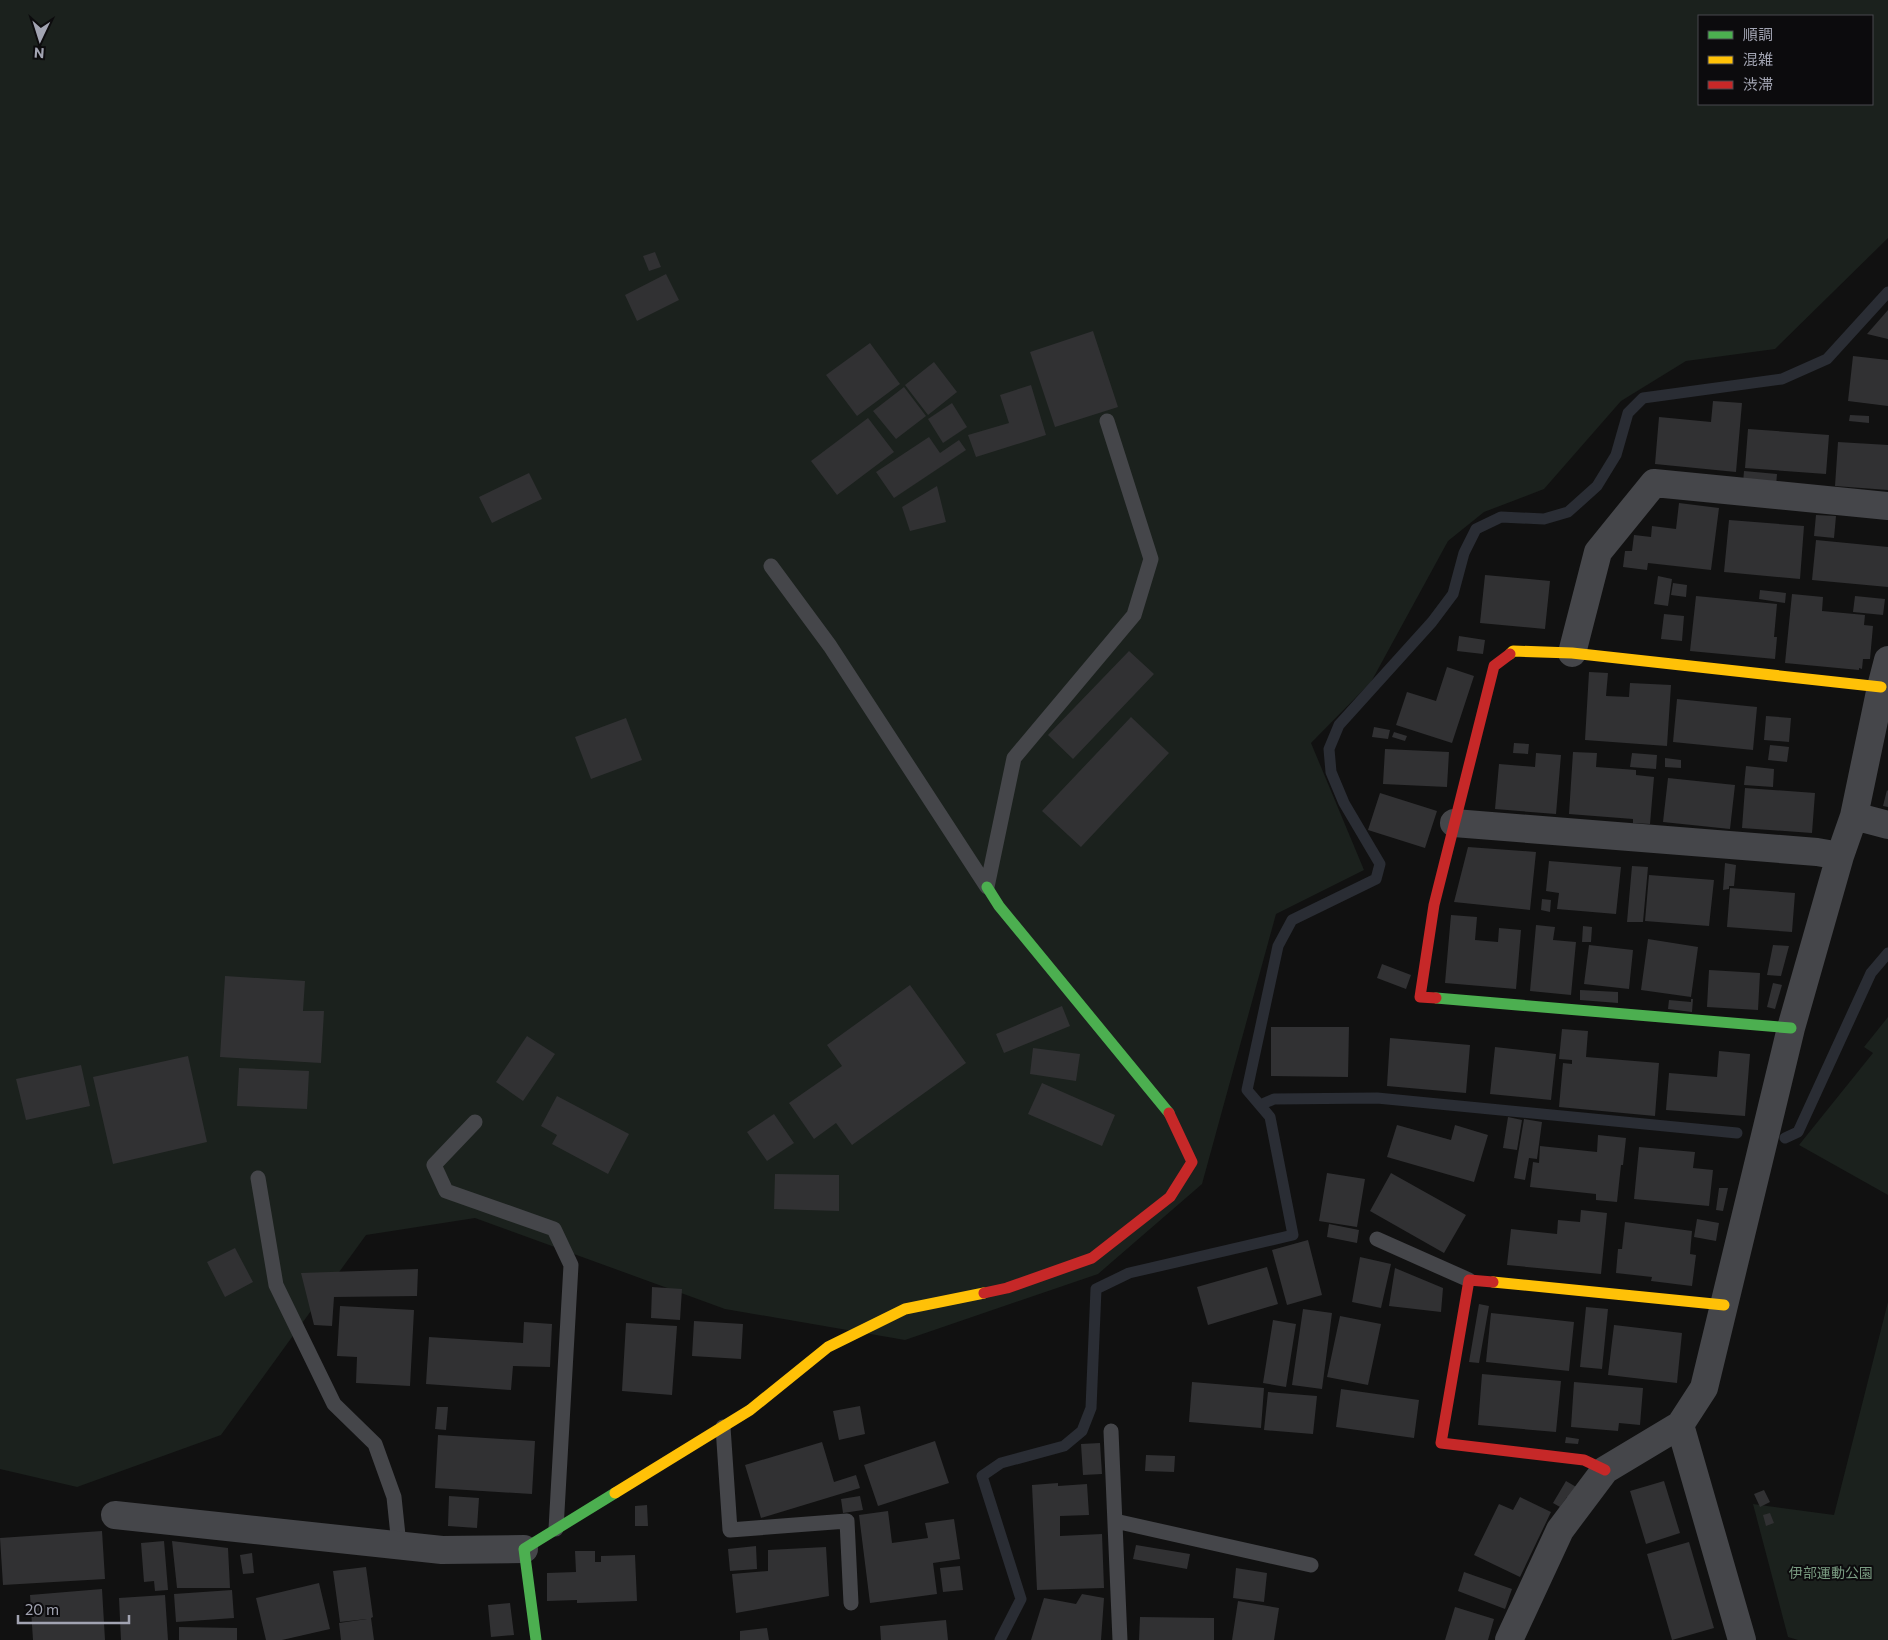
<svg xmlns="http://www.w3.org/2000/svg" width="1888" height="1640" font-family="Commissioner,'Noto Sans JP',sans-serif">
  <rect width="100%" height="100%" fill="#111"/>
  <path fill="#1b211d" fill-rule="evenodd" d="M0,0H1888V238L1775,349L1686,361L1621,401L1544,489L1484,512L1448,541L1371,682L1311,743L1364,870L1276,914L1202,1184L1098,1274L905,1340L725,1309L475,1218L366,1235L221,1435L77,1487L0,1469ZM1699,16H1872V104H1699Z
    M1888,1017V1195L1799,1145L1873,1053L1864,1047Z
    M1888,1302V1640H1798L1788,1637L1753,1504L1834,1515Z"/>
  <g fill="none" stroke-linecap="round" stroke-linejoin="round">
    <path stroke="#2a2d34" stroke-width="11" d="M1260,1105L1274,1099L1377,1098L1737,1133
      M1785,1138L1798,1132L1871,973L1888,953
      M1000,1640L1021,1599L982,1476L1001,1463L1064,1446L1082,1431L1091,1408L1096,1289L1129,1273L1293,1235L1270,1117L1247,1090L1278,946L1292,920L1376,879L1380,864L1344,803L1331,772L1329,749L1339,725L1432,622L1453,594L1464,553L1476,529L1501,517L1544,519L1568,512L1597,486L1616,455L1628,413L1643,398L1782,379L1827,359L1888,292"/>
  </g>
  <path fill="#313133" d="M655,252L661,267L649,271L643,256Z
    M666,274L679,300L637,321L625,295Z
    M1888,310V339L1867,334Z
    M1093,331L1118,407L1055,427L1030,352Z
    M870,343L900,384L857,416L826,375Z
    M1853,356L1888,360V406L1848,401Z
    M934,362L957,392L928,415L905,385Z
    M1031,385L1046,435L976,457L968,435L1009,423L1000,395Z
    M904,387L926,416L896,439L873,411Z
    M1713,401L1742,403L1736,472L1655,464L1659,417L1711,422Z
    M952,403L967,427L943,443L928,419Z
    M1850,415L1869,416V423L1849,421Z
    M868,418L894,452L837,495L811,461Z
    M1748,429L1829,435L1826,474L1745,468Z
    M929,437L940,453L959,440L966,450L894,498L876,472Z
    M1838,442L1888,445V490L1835,486Z
    M1744,471L1777,474L1776,486L1743,483Z
    M529,473L542,499L492,523L479,497Z
    M937,486L946,522L910,531L902,507Z
    M1679,503L1719,508L1711,570L1648,563L1647,570L1623,567L1625,551H1632L1634,535L1651,537L1652,526L1676,529Z
    M1816,515L1836,516L1834,538L1814,536Z
    M1729,520L1804,526L1800,579L1724,572Z
    M1816,540L1888,547V587L1812,580Z
    M1485,575L1550,581L1545,629L1480,623Z
    M1658,576L1672,579L1668,606L1654,604Z
    M1673,583L1687,585L1686,597L1671,595Z
    M1760,590L1786,593L1785,603L1759,599Z
    M1792,594L1823,597L1822,611L1865,615L1864,625L1873,626L1870,659H1863L1862,669L1859,668V670L1785,663Z
    M1696,596L1777,604L1774,637H1777L1775,659L1690,651Z
    M1855,596L1885,599L1883,615L1853,612Z
    M1664,614L1684,616L1682,641L1661,639Z
    M1459,636L1485,640L1483,654L1457,651Z
    M1129,651L1154,674L1073,759L1048,735Z
    M1447,667L1474,676L1452,743L1396,725L1407,692L1436,701Z
    M1589,672L1608,673L1606,696L1629,697L1630,683L1671,685L1667,746L1585,740Z
    M1677,699L1757,707L1753,750L1673,742Z
    M1766,716L1791,718L1789,742L1764,740Z
    M1131,717L1169,753L1081,847L1042,811Z
    M626,718L642,760L591,779L575,737Z
    M1374,727L1390,730L1388,739L1372,737Z
    M1394,732L1407,736L1405,741L1392,737Z
    M1514,743L1529,744L1528,754L1513,753Z
    M1770,745L1789,747L1787,762L1768,760Z
    M1385,749L1449,752L1447,787L1383,784Z
    M1573,752L1597,753L1596,767L1636,770V775L1654,777L1650,824L1633,823V819L1569,814Z
    M1536,753L1561,755L1556,814L1495,809L1499,764L1535,767Z
    M1632,753L1657,755L1656,769L1630,767Z
    M1665,758L1681,760V768L1665,767Z
    M1746,766L1774,769L1773,787L1744,785Z
    M1668,778L1735,785L1730,829L1663,822Z
    M1745,788L1815,793L1812,833L1742,828Z
    M1887,790L1888,791V807L1883,806Z
    M1380,793L1437,811L1425,848L1368,830Z
    M1468,847L1536,852L1530,910L1454,902Z
    M1549,861L1621,867L1616,914L1557,909L1559,893L1546,891Z
    M1725,863L1736,865L1734,886H1729V889L1723,890Z
    M1632,866L1648,867L1643,922H1627Z
    M1649,875L1714,880L1709,926L1645,921Z
    M1730,888L1795,893L1792,932L1727,927Z
    M1542,899L1551,900L1550,912L1541,910Z
    M1451,915L1477,917L1475,940L1498,942L1499,928L1521,930L1516,989L1445,983Z
    M1536,925L1555,927L1553,940L1576,942L1571,995L1530,991Z
    M1583,926L1592,927L1591,942H1582Z
    M1648,939L1698,947L1691,997L1641,990Z
    M1589,945L1633,950L1629,989L1584,984Z
    M1773,945L1789,946L1781,976L1767,975Z
    M1382,964L1411,975L1406,989L1377,978Z
    M1709,970L1760,973L1758,1010L1707,1007Z
    M225,976L305,981L303,1011H324L321,1063L220,1057Z
    M1773,983L1782,985L1775,1009L1767,1007Z
    M910,985L966,1063L852,1145L836,1123L814,1139L789,1103L842,1066L827,1045Z
    M1580,990L1618,992V1003L1580,1000Z
    M1691,999H1693L1692,1012L1668,1009L1669,1000L1691,1002Z
    M1062,1006L1070,1026L1004,1053L996,1034Z
    M1271,1027H1349L1348,1077L1271,1076Z
    M1562,1029L1588,1031L1586,1057L1659,1063L1655,1116L1559,1107L1563,1063L1572,1064V1060L1559,1059Z
    M527,1036L555,1054L523,1101L496,1082Z
    M1390,1038L1470,1045L1466,1093L1387,1086Z
    M1495,1047L1556,1054L1551,1100L1490,1094Z
    M1033,1048L1080,1054L1076,1081L1030,1074Z
    M1719,1051L1750,1054L1745,1116L1666,1110L1669,1073L1717,1077Z
    M188,1056L207,1142L113,1164L93,1077Z
    M81,1065L90,1106L26,1120L16,1079Z
    M239,1068L309,1071L307,1109L237,1106Z
    M1042,1083L1115,1115L1102,1146L1028,1114Z
    M557,1096L629,1134L608,1174L552,1144L557,1135L541,1126Z
    M774,1114L794,1143L767,1161L747,1132Z
    M1508,1117L1522,1120L1517,1150L1503,1148Z
    M1524,1119L1542,1122L1537,1159L1529,1158L1525,1180L1514,1178Z
    M1397,1125L1451,1140L1455,1125L1488,1135L1474,1182L1387,1157Z
    M1598,1135L1626,1138L1623,1165H1621L1617,1202L1596,1200V1194L1530,1187L1533,1162L1539,1163L1540,1146L1597,1152Z
    M1639,1147L1695,1152L1693,1168L1713,1170L1709,1206L1634,1199Z
    M1327,1173L1365,1179L1357,1227L1319,1221Z
    M1391,1173L1466,1215L1444,1253L1370,1211Z
    M775,1174L839,1175V1211L774,1209Z
    M1719,1188H1728L1723,1211L1716,1210Z
    M1581,1210L1607,1213L1601,1274L1507,1265L1511,1229L1557,1234L1558,1220L1580,1222Z
    M1697,1219L1719,1223L1716,1241L1694,1237Z
    M1625,1222L1692,1231L1690,1254L1696,1255L1692,1286L1651,1281L1652,1277L1616,1273L1618,1249H1622Z
    M1329,1224L1359,1230L1357,1243L1327,1237Z
    M1308,1240L1322,1295L1287,1305L1272,1250Z
    M235,1248L253,1282L225,1297L207,1262Z
    M1360,1257L1391,1264L1381,1308L1352,1302Z
    M1267,1267L1278,1304L1208,1325L1197,1287Z
    M1395,1268L1443,1288L1441,1312L1389,1306Z
    M418,1269L417,1296L334,1297L332,1326L314,1325L301,1273Z
    M652,1287L682,1289L680,1320L651,1318Z
    M1479,1304L1489,1306L1479,1363L1469,1362Z
    M340,1306L414,1310L410,1386L356,1383L357,1357L337,1356Z
    M1586,1307L1608,1309L1602,1369L1580,1367Z
    M1303,1309L1332,1313L1322,1389L1292,1385Z
    M1491,1313L1574,1322L1569,1371L1486,1362Z
    M1340,1316L1381,1324L1368,1385L1327,1377Z
    M1273,1320L1296,1324L1286,1387L1263,1383Z
    M694,1321L743,1324L741,1359L692,1356Z
    M524,1322L552,1324L550,1367L513,1366L511,1390L426,1384L429,1337L523,1343Z
    M626,1323L677,1326L672,1395L622,1391Z
    M1614,1325L1682,1333L1677,1383L1608,1375Z
    M1482,1374L1561,1381L1556,1432L1478,1425Z
    M1192,1382L1264,1388L1261,1428L1189,1422Z
    M1574,1382L1643,1388L1640,1425L1619,1423L1618,1431L1571,1427Z
    M1341,1389L1419,1400L1414,1438L1336,1427Z
    M1268,1392L1317,1396L1313,1434L1264,1430Z
    M860,1406L865,1434L839,1440L833,1411Z
    M437,1407H448L446,1430L435,1429Z
    M438,1435L535,1441L532,1494L435,1488Z
    M1566,1437L1579,1439L1578,1444L1565,1443Z
    M935,1441L949,1483L878,1506L864,1465Z
    M822,1442L834,1482L856,1475L860,1488L761,1518L745,1465Z
    M1100,1443L1102,1474L1083,1475L1081,1444Z
    M1146,1455L1175,1456L1174,1472L1145,1471Z
    M1566,1481L1578,1488L1571,1500L1567,1497L1560,1507L1553,1503Z
    M1664,1481L1680,1533L1646,1544L1630,1491Z
    M1058,1483V1486L1087,1484L1089,1515L1060,1516V1536L1102,1534L1104,1588L1037,1590L1032,1485Z
    M1764,1490L1770,1502L1760,1507L1754,1494Z
    M449,1496L479,1498L477,1528L448,1526Z
    M860,1496L863,1510L843,1513L841,1499Z
    M1520,1497L1551,1512L1520,1577L1474,1555L1499,1504L1513,1510Z
    M647,1505L648,1526H635V1506Z
    M888,1511L892,1543L928,1538L925,1523L954,1519L960,1559L933,1563L937,1594L870,1603L859,1515Z
    M1770,1513L1774,1523L1766,1526L1763,1515Z
    M102,1531L105,1579L3,1585L0,1538Z
    M164,1541L168,1590L155,1591L154,1581L144,1582L141,1543Z
    M172,1541L228,1548L230,1588H177Z
    M1689,1542L1714,1628L1672,1640L1647,1554Z
    M1136,1545L1190,1554L1187,1569L1133,1559Z
    M756,1546L757,1569L730,1571L728,1549Z
    M826,1547L829,1596L736,1613L732,1574L768,1571V1550Z
    M575,1551H595V1562H601V1556L635,1555L637,1601L577,1603V1600L547,1601V1573L576,1572Z
    M252,1553L254,1573L243,1574L240,1555Z
    M960,1566L963,1590L943,1592L940,1568Z
    M366,1567L373,1617L371,1618L374,1640H341L339,1623L367,1619L340,1622L333,1571Z
    M1236,1568L1267,1573L1264,1602L1233,1598Z
    M1464,1572L1512,1589L1505,1609L1458,1591Z
    M319,1583L330,1629L282,1640H266L256,1598Z
    M102,1589L105,1640H33L30,1595Z
    M232,1590L234,1618L176,1622L174,1594Z
    M1082,1594L1104,1598L1101,1640H1031L1044,1598L1076,1604Z
    M165,1595L168,1640H121L119,1598Z
    M1238,1601L1279,1608L1274,1640H1232Z
    M510,1603L514,1635L491,1637L488,1605Z
    M1455,1607L1494,1619L1488,1640H1445Z
    M1140,1617L1214,1618V1640H1139Z
    M946,1620L948,1640H881L880,1626Z
    M179,1627L237,1628V1640H179Z
    M767,1628L769,1640H740V1631Z"/>
  <g fill="none" stroke-linecap="round" stroke-linejoin="round">
    <path stroke="#45464a" stroke-width="15" d="M771,566L830,646L987,887
      M987,887L1014,758L1134,615L1151,559L1107,421
      M475,1122L434,1165L446,1191L554,1229L571,1265L556,1529
      M258,1178L276,1285L334,1404L375,1444L394,1497L399,1545
      M1377,1239L1469,1280
      M723,1427L730,1530L847,1521L851,1603
      M1111,1431L1120,1640
      M1115,1521L1311,1565"/>
    <path stroke="#45464a" stroke-width="28" d="M1572,653L1598,552L1654,483L1888,506
      M1854,816L1888,825
      M1454,823L1817,852L1840,856
      M1680,1425L1742,1640
      M115,1515L442,1550L524,1549
      M1509,1640L1560,1530L1605,1470L1680,1425L1704,1388L1791,1028L1840,856L1854,816L1881,687L1888,660"/>
    <path stroke="#4caf50" stroke-width="11" d="M987,887L999,906L1169,1113
      M1436,998L1791,1028
      M536,1640L524,1549L615,1493"/>
    <path stroke="#ffc107" stroke-width="11" d="M1510,654L1513,651L1572,653L1881,687
      M1493,1282L1724,1305
      M615,1493L750,1410L828,1347L905,1309L984,1293"/>
    <path stroke="#c62828" stroke-width="11" d="M1436,998L1420,997L1434,905L1494,666L1510,654
      M1493,1282L1469,1280L1441,1443L1584,1460L1605,1470
      M984,1293L1007,1288L1092,1258L1170,1197L1192,1162L1169,1113"/>
  </g>
  <g text-anchor="middle" stroke-width="4" stroke-linejoin="round" paint-order="stroke">
    <g font-size="14" fill="#7a9c82" stroke="#0c0b0d">
      <text x="1831" y="1578">伊部運動公園</text>
    </g>
  </g>
  <rect x="1698" y="15" width="175" height="90" fill="#0c0b0d" stroke="#48484f"/>
  <rect x="1708" y="31" width="25" height="8" fill="#4caf50" stroke="#48484f"/>
  <text x="1743" y="40" font-size="15" fill="#a2a4b2">順調</text>
  <rect x="1708" y="56" width="25" height="8" fill="#ffc107" stroke="#48484f"/>
  <text x="1743" y="65" font-size="15" fill="#a2a4b2">混雑</text>
  <rect x="1708" y="81" width="25" height="8" fill="#c62828" stroke="#48484f"/>
  <text x="1743" y="90" font-size="15" fill="#a2a4b2">渋滞</text>
  <g transform="translate(40 40) rotate(184)" stroke="#0c0b0d" stroke-width="4" paint-order="stroke">
  <path d="M0-4L9 19L0 12L-9 19Z" fill="#a2a4b2"/>
  <text y="-8" font-size="14" font-weight="bold" text-anchor="middle" fill="#a2a4b2">N</text>
  </g>
  <path d="M18 1615v8h111v-8" fill="none" stroke="#a2a4b2" stroke-width="2.5"/>
  <text x="25" y="1615" font-size="15" fill="#a2a4b2" stroke="#0c0b0d" stroke-width="4" paint-order="stroke">20 m</text>
</svg>
